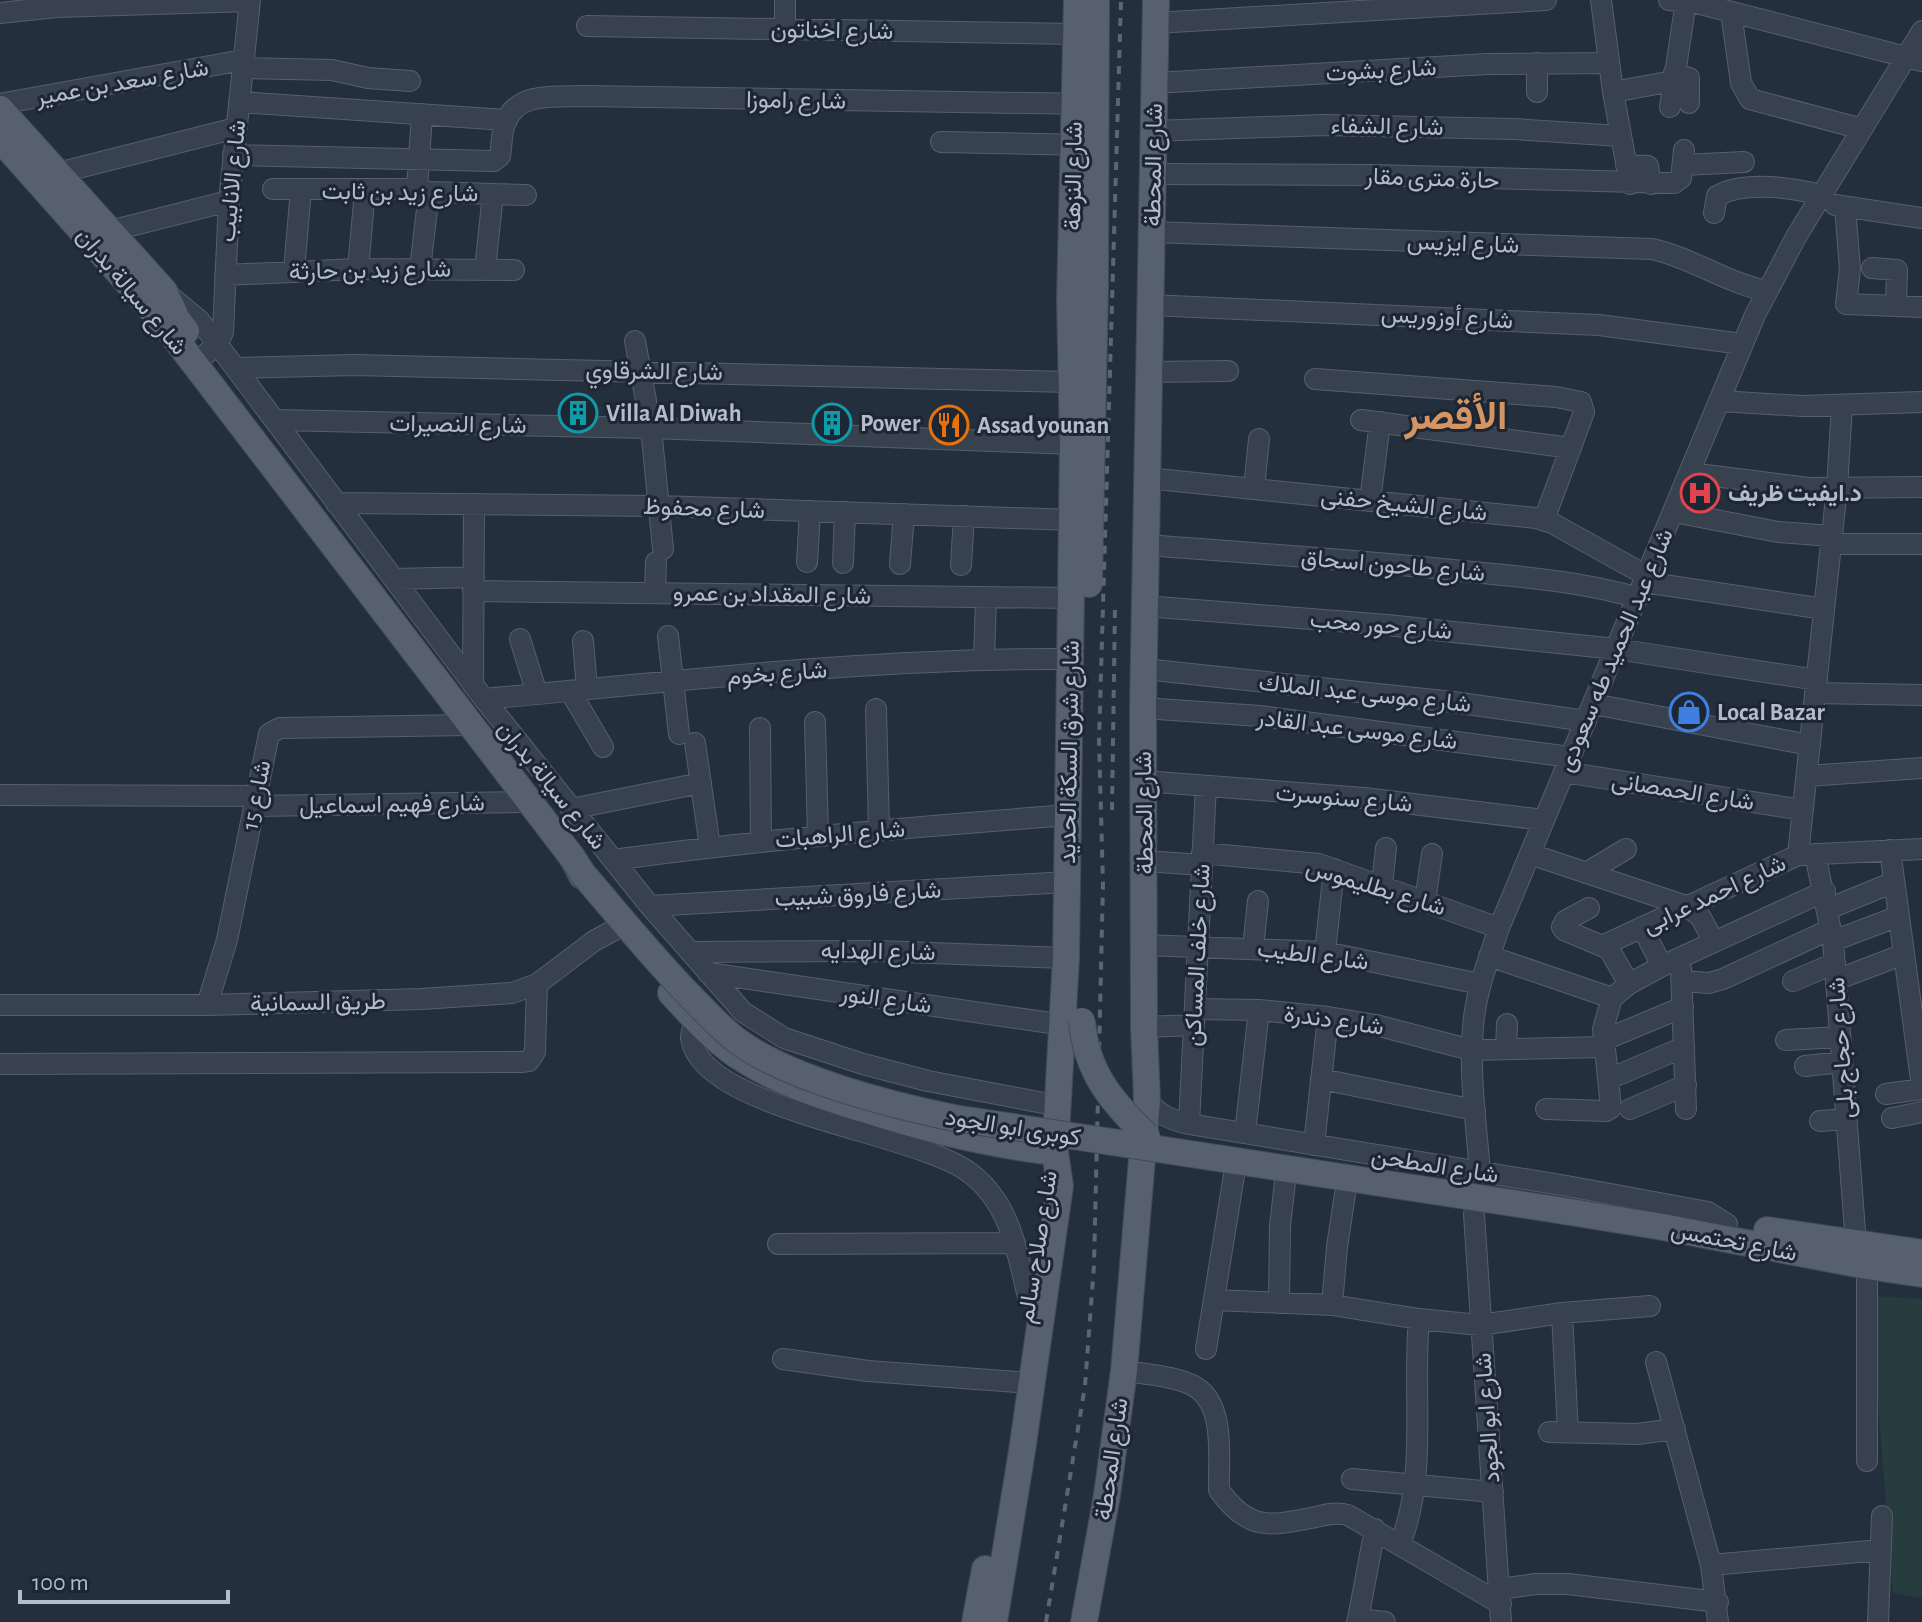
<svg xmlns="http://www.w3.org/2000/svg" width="1922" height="1622" font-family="'Alegreya Sans',Vazirmatn,sans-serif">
  <rect width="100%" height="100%" fill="#242f3e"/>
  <path fill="#263c3f" d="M1875,1296L1922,1299V1598L1893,1593L1874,1351Z"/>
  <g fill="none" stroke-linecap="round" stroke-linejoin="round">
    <defs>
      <path id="minor" d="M1601,0L1613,92L1630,184
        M1669,0L1693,2L1922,61
        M1731,12L1741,83L1750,99L1862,129
        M0,13L56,7L250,1
        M1155,23L1546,0
        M587,26L1076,34
        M785,29V0
        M1537,63V92
        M242,68L332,70L368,78L410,81
        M1674,73L1689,78V103
        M1154,83L1488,64L1608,63
        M1613,92L1673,81
        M239,102L506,120
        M0,104L243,60
        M1670,107L1686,1
        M1153,131L1324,125L1514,129L1621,136
        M941,142L1085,145
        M233,155L494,161L500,156C502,146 501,134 505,124C516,91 556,97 584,96L1087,104
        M1626,165L1648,166L1651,184
        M1683,165L1744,162
        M58,173L236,128
        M1153,174L1372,175L1674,183L1681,178L1684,150
        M273,189H417L429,192L526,195
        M417,189L422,114
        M1835,205L1922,218
        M1845,207L1850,269L1846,304L1922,307
        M1714,213L1717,196C1744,180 1793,188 1821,195
        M110,231L229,201
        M1151,232L1652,249C1693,258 1726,283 1767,291
        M1872,268L1897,270L1896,306
        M358,269L365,191
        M420,269L429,192
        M485,269L493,194
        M294,271L301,189
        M225,275L358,269L514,270
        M164,291L200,321L484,699L650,906L743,1012L784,1038L863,1064L928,1081L1059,1106
        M1150,305L1599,325L1742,344
        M635,341L651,428L663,549
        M205,355L218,343L223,332L229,201L250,0
        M236,368L353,365L1071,382
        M1149,372L1228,371
        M1315,379L1556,397L1581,402L1584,412L1544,520
        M1720,401L1802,406L1922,402
        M275,420L651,428L1073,444
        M1361,420L1571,448
        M1690,473L1808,488L1922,487
        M1147,478L1536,518L1552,523L1647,576
        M1254,488L1259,439
        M1370,501L1380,422
        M336,503L660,506L1072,520
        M1674,512L1778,532L1832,536
        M1831,544H1922
        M1146,545C1252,553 1357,560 1463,571C1522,577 1580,581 1638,598
        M807,562L810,511
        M843,563L845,512
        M900,564L904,514
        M961,565L964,516
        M394,579L474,577
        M1644,582L1824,609
        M473,591L1071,598
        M655,593L656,562
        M1145,606L1387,625L1616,649L1817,680
        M668,636L679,734
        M520,639L537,694
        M583,641L587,689
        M984,659L986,597
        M1144,669L1453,702L1586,721
        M473,685L474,504
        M570,691L603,747
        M1815,693L1922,695
        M484,699C679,681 874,658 1070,659
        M1593,704L1810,745
        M1143,708L1260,716L1570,757
        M876,709L879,830
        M815,722L818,836
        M760,728L761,842
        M695,743L710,847
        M1564,772L1803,810
        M1807,776L1922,768
        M1144,781L1364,798L1544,820
        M0,795L257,796
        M255,806L529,802
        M571,809L701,783
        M1890,850L1922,1087
        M1202,853L1319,864L1499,928
        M1530,854L1686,906L1700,916L1714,942
        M1815,854L1833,941L1856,1244
        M1798,855L1837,488L1842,406
        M613,860C764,839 916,827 1068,815
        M1146,861L1202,865
        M1586,873L1626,849
        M1382,885L1386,848
        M1425,901L1432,854
        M650,906L1067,882
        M1589,908L1565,921L1562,927L1564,930L1609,949L1629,984
        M1828,909L1894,882
        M1642,927L1662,966
        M1833,941L1899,916
        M1145,945L1325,952L1480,984
        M1604,945L1798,855L1922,849
        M1253,948L1258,901
        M690,952L878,951L1066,958
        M1325,952L1334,869
        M1489,956L1612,998
        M1681,969L1686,1109
        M708,973L1064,1025
        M1836,980L1904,954
        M1682,981L1709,983L1723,979L1831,929
        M1793,981L1835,963
        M0,1005H207L421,999L512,993L537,984L594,941L616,929
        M207,1005L227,940L269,734L280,728L468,725
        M1195,1009L1259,1010L1328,1017L1376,1025L1471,1050L1604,1047
        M695,1020C694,1024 691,1033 691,1038C700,1110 917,1132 970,1173C1010,1203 1017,1251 1028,1297
        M1144,1027L1194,1025
        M1604,1040L1683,1007
        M1786,1040L1840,1037
        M1506,1049L1507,1024
        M0,1064L523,1062L529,1061L535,1052L537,984
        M1805,1066L1842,1062
        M1321,1079L1475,1110
        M1609,1079L1684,1047
        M1886,1094L1922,1089
        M1147,1100C1159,1115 1171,1120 1189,1124L1567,1186L1708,1212L1727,1224
        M1546,1109L1606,1111L1611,1108L1603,1029L1612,998L1629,984L1662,966L1825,891
        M1630,1109L1686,1085
        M1892,1118L1922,1112
        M1820,1121L1847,1119
        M1189,1124L1206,786
        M1245,1133L1259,1010
        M1314,1145L1328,1017
        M1480,1172C1476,1121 1468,1068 1474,1017C1478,986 1489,958 1499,928L1755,315L1796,237L1922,31
        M1474,1214L1501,1622
        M778,1244L1015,1243
        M1215,1300L1332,1305L1419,1319L1480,1325L1562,1313L1650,1306
        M1279,1303L1280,1226L1285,1182
        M1332,1305L1337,1247L1345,1194
        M1562,1313L1568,1432
        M1206,1349L1234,1175
        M783,1359L868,1371L1017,1382
        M1656,1362L1711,1565L1718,1622
        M1124,1371C1146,1374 1172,1376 1192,1385C1227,1402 1218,1459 1219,1490C1249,1532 1270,1526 1316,1517C1327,1514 1337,1512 1348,1515L1501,1604
        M1549,1432L1637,1434L1675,1429
        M1867,1461V1266
        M1352,1479L1493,1492
        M1400,1544C1428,1474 1412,1393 1419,1319
        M1711,1565L1881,1550
        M1500,1589L1535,1584H1568L1718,1602
        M1358,1619L1375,1529
        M1357,1622L1358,1619L1385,1622
        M1878,1622L1882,1516"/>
      <path id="major" d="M0,109L164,291L177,319L186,331
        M0,139L161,320L572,857L582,876
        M1089,584L1095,287L1096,0
        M671,993C692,1016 712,1038 738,1056C776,1081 819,1096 863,1109C925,1129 989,1145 1055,1152
        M1545,1208L1663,1227L1867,1266L1922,1274
        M1767,1230L1922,1253
        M975,1622L985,1569
        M994,1622L1022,1451L1060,1186L1055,1152L1066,958L1073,444L1070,301L1077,0
        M1084,1622L1107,1495L1124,1371L1147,1100L1144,1027L1143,708L1156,0"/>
    </defs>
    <use href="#minor" stroke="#565f6c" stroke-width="22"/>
    <use href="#major" stroke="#414a57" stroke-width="28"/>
    <use href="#minor" stroke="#38414e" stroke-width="20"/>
    <use href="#major" stroke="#56606e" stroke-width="26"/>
    <path stroke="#5a6575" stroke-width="4" stroke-dasharray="8 8" stroke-linecap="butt" d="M1112,810L1115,606
      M1046,1622L1085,1386L1094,1265L1103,884L1099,741L1121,0"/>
    <defs>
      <path id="major-bridge" d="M572,857L583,874C620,917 656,962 696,1002C709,1015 722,1029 736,1040C788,1079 891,1105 954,1118L1545,1208
        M1082,1021C1086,1072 1112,1102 1147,1136"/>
    </defs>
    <use href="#major-bridge" stroke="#414a57" stroke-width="28" stroke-linecap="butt"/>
    <use href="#major-bridge" stroke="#56606e" stroke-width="26"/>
  </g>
  <defs>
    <symbol id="building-ring" viewBox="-11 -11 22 22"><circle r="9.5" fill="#1d2633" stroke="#0f9aa8" stroke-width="1.5"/><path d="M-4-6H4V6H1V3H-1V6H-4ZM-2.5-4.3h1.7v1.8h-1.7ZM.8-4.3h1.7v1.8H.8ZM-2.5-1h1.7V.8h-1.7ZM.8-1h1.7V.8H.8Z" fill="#0f9aa8"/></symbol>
    <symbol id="restaurant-ring" viewBox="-11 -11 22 22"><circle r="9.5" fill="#1d2633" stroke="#e8710a" stroke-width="1.5"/><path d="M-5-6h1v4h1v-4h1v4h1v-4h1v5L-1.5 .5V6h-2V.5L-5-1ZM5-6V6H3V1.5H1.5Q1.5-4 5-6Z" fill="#e8710a"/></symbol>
    <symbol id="hospital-ring" viewBox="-11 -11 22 22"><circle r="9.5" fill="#1d2633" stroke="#e0444e" stroke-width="1.5"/><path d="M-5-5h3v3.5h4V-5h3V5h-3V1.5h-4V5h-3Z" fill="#e0444e"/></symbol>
    <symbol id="shop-ring" viewBox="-11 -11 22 22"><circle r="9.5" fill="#1d2633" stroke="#3f7fe0" stroke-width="1.5"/><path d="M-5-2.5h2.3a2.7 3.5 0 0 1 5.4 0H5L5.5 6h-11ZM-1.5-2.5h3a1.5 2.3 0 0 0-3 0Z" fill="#3f7fe0"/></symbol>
  </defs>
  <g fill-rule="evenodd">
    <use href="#building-ring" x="556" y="391" width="44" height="44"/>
    <use href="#building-ring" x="810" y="401" width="44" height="44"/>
    <use href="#restaurant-ring" x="927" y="403" width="44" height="44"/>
    <use href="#hospital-ring" x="1678" y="471" width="44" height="44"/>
    <use href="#shop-ring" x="1667" y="690" width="44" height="44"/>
  </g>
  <g text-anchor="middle" stroke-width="6" stroke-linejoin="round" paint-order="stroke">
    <g font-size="24" fill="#b4bcc9" stroke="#1d2633">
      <text transform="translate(832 30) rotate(1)" y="8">شارع اخناتون</text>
      <text transform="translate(1381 70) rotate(-3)" y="8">شارع بشوت</text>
      <text transform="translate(122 82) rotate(-10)" y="8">شارع سعد بن عمير</text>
      <text transform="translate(796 100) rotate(1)" y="8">شارع راموزا</text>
      <text transform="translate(1387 126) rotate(1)" y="8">شارع الشفاء</text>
      <text transform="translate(1153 165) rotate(-89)" y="8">شارع المحطة</text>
      <text transform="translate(1073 176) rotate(-89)" y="8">شارع النزهة</text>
      <text transform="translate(1432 178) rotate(2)" y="8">حارة مترى مقار</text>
      <text transform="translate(232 181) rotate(-85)" y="8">شارع الانابيب</text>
      <text transform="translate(400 192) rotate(1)" y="8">شارع زيد بن ثابت</text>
      <text transform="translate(1463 243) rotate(2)" y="8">شارع ايزيس</text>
      <text transform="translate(370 270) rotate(-1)" y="8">شارع زيد بن حارثة</text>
      <text transform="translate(132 291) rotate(50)" y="8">شارع سيالة بدران</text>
      <text transform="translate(1447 317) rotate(3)" y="8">شارع أوزوريس</text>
      <text transform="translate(654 371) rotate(1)" y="8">شارع الشرقاوي</text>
      <text transform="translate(458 424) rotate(1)" y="8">شارع النصيرات</text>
      <text transform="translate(1404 504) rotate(6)" y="8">شارع الشيخ حفنى</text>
      <text transform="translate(704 508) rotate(2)" y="8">شارع محفوظ</text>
      <text transform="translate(1393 565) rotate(5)" y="8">شارع طاحون اسحاق</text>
      <text transform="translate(772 594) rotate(1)" y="8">شارع المقداد بن عمرو</text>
      <text transform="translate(1381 625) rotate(5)" y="8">شارع حور محب</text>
      <text transform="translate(1615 650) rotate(-67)" y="8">شارع عبد الحميد طه سعودى</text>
      <text transform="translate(777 673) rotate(-4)" y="8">شارع بخوم</text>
      <text transform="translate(1365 693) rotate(6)" y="8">شارع موسى عبد الملاك</text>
      <text transform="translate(1357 729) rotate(7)" y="8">شارع موسى عبد القادر</text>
      <text transform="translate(1069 752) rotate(-89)" y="8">شارع شرق السكة الحديد</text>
      <text transform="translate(552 785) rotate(51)" y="8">شارع سيالة بدران</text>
      <text transform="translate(1683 791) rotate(9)" y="8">شارع الحمصانى</text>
      <text transform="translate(256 795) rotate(-79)" y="8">شارع 15</text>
      <text transform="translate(1344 798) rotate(5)" y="8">شارع سنوسرت</text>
      <text transform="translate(392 804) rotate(-1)" y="8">شارع فهيم اسماعيل</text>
      <text transform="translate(1144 813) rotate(-91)" y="8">شارع المحطة</text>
      <text transform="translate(840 834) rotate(-5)" y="8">شارع الراهبات</text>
      <text transform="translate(1376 887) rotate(17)" y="8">شارع بطليموس</text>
      <text transform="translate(858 894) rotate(-3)" y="8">شارع فاروق شبيب</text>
      <text transform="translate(1714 894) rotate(-25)" y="8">شارع احمد عرابى</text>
      <text transform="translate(878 951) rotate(1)" y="8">شارع الهدايه</text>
      <text transform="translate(1197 955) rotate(-87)" y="8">شارع خلف المساكن</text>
      <text transform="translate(1313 955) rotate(7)" y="8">شارع الطيب</text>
      <text transform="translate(886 999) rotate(8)" y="8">شارع النور</text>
      <text transform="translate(318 1002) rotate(-1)" y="8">طريق السمانية</text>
      <text transform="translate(1334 1020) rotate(8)" y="8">شارع دندرة</text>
      <text transform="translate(1841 1048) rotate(-94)" y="8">شارع حجاج بلى</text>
      <text transform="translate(1013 1127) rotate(9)" y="8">كوبرى ابو الجود</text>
      <text transform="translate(1435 1165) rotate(9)" y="8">شارع المطحن</text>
      <text transform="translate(1734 1241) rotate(11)" y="8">شارع تحتمس</text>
      <text transform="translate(1037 1247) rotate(-81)" y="8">شارع صلاح سالم</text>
      <text transform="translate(1487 1418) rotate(-94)" y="8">شارع ابو الجود</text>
      <text transform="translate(1111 1459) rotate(-82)" y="8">شارع المحطة</text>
    </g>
    <g font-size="24" font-weight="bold" fill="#b4bcc9" stroke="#1d2633" text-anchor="start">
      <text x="606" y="421">Villa Al Diwah</text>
      <text x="860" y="431">Power</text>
      <text x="977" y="433">Assad younan</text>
      <text x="1728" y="501">د.ايفيت ظريف</text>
      <text x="1717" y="720">Local Bazar</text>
    </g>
    <g font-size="40" font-weight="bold" fill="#d59563" stroke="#1d2633">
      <text x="1456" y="429">الأقصر</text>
    </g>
  </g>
  <path d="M20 1590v12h208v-12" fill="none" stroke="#b4bcc9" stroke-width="4"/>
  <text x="32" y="1590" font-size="24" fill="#b4bcc9" stroke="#1d2633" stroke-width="6" paint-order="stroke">100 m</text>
</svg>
